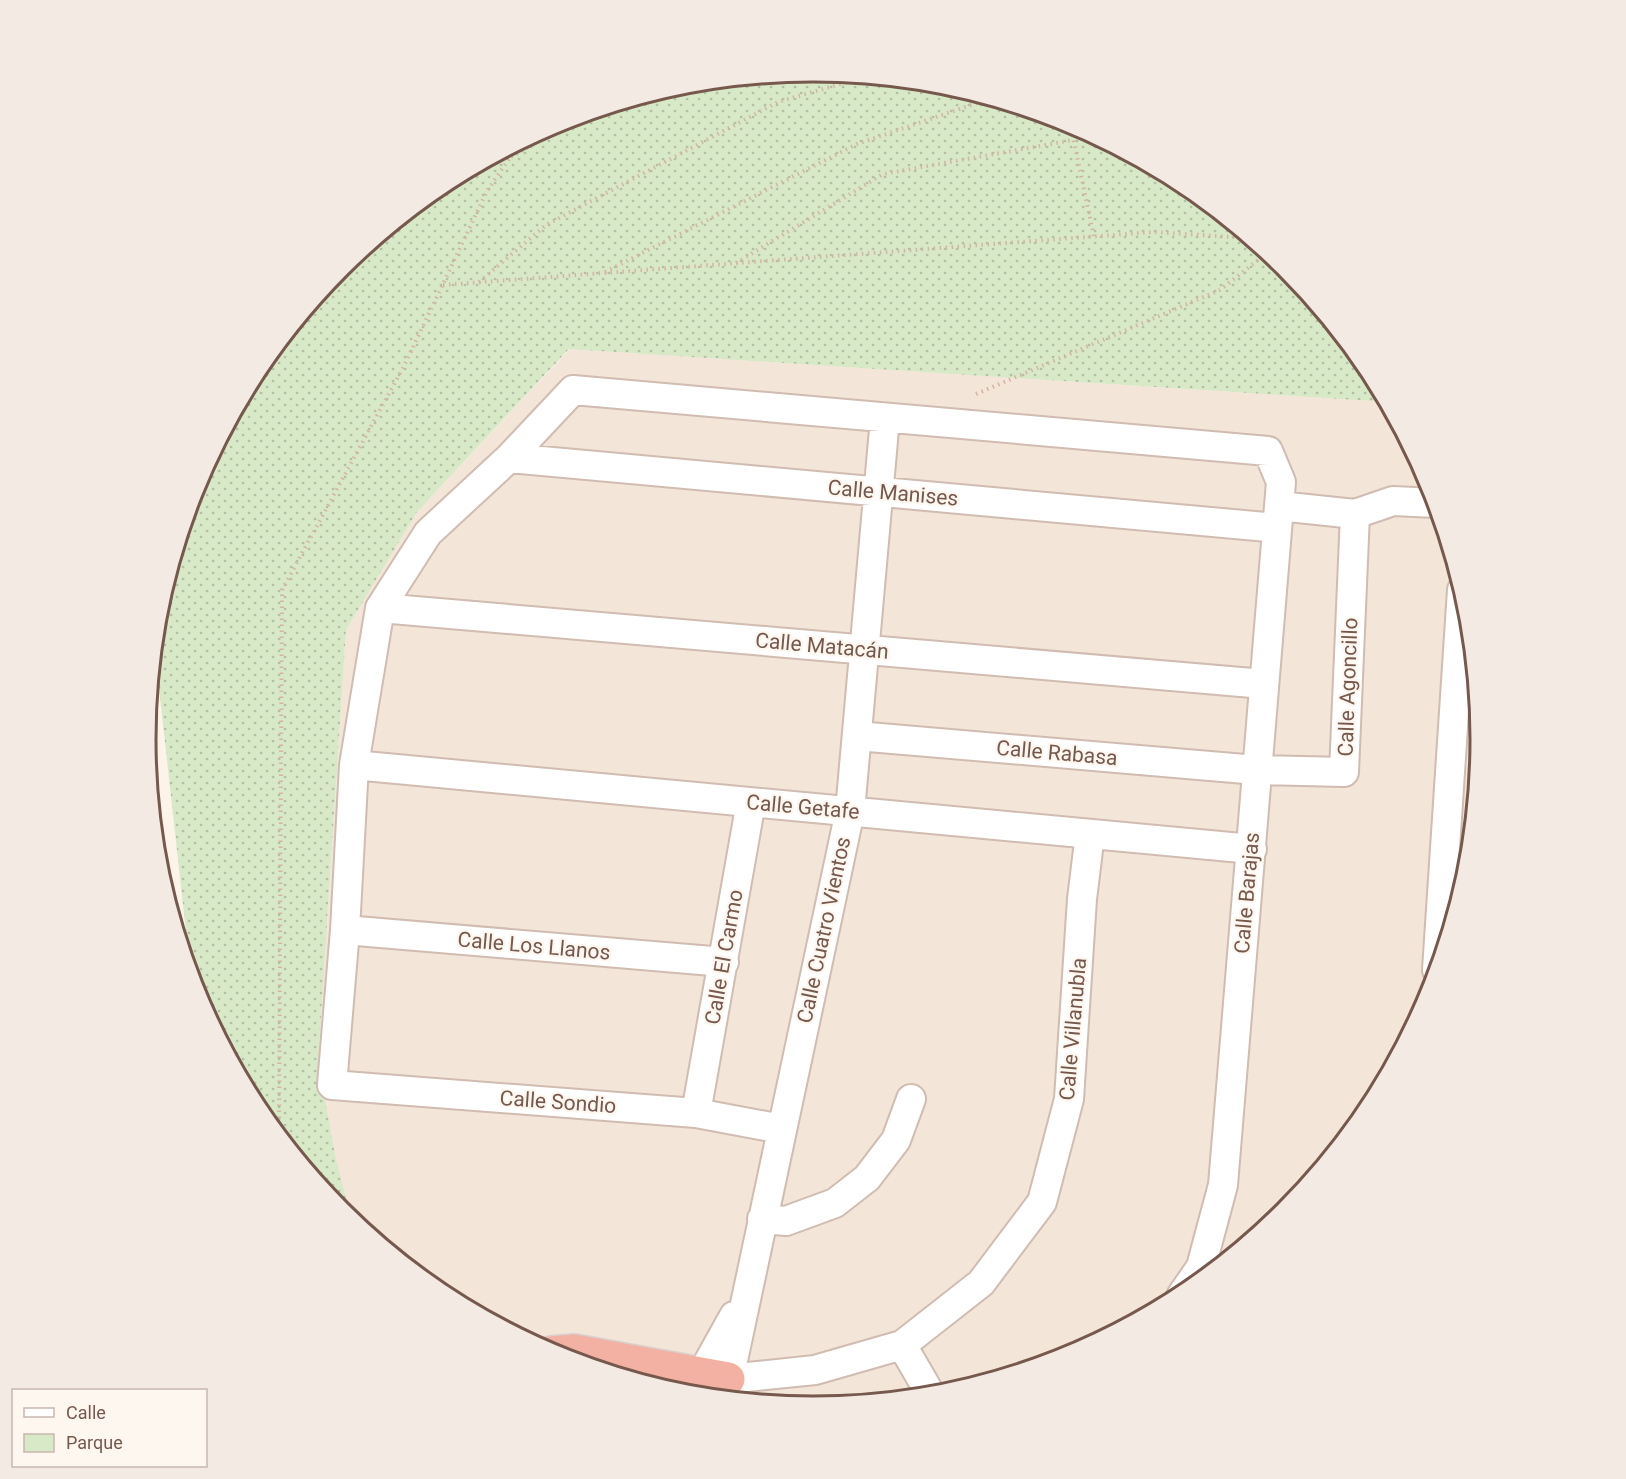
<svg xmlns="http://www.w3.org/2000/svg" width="1626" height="1479" font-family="Roboto,sans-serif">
  <defs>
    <pattern id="green-dots" width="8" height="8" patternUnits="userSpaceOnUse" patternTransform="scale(1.5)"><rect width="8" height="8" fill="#d8e9c8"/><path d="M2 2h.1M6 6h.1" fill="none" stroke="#b4c0a5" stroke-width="1.8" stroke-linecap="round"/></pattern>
    <pattern id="forest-firs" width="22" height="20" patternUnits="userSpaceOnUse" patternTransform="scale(1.5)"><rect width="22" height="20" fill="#d8e9c8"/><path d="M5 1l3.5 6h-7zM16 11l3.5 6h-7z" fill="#b4c0a5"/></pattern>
  </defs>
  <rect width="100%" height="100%" fill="#fcf3e9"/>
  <path fill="#f3e5d8" d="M570,349L1386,402L1430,484L1468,610L1475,685L1461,892L1430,995L1368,1111L1285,1212L1184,1295L1068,1356L943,1394L813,1407L682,1394L557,1356L442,1294L341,1211L290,1149L327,925L346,630L417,512Z"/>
  <path fill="url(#green-dots)" d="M813,72L944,85L1069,123L1184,185L1285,268L1368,369L1386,402L569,349L417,512L346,630L318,1062L336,1160L352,1221L341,1211L258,1110L196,995L191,977L156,661L165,587L196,484L258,368L341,267L442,184L558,123L683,85Z"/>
  <path fill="url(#forest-firs)" d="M1480,731V740L1468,870L1461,892L1472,732Z"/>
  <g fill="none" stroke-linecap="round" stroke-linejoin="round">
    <defs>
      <path id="minor" d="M509,458L1277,528
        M1279,506L1355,514L1393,501L1436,503
        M380,608L1264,684
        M857,736L1257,770L1344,772L1355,514
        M354,765L1252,849
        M345,930L724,962
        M1437,970L1462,590
        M696,1113L751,802
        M782,1129L696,1113L332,1085L345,930L354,765L380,608L428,533L509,458L573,390L1268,451L1281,482L1223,1185L1201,1267L1181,1296
        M762,1219L786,1221L835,1203L867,1178L896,1140L911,1099
        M902,1345L931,1395
        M728,1379L815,1370L902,1345L981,1283L1042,1202L1069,1099L1082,899L1090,834
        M690,1395L734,1316
        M725,1398L850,811L885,418"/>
      <path id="motorway" d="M551,1353L574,1351L728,1379"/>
    </defs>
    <use href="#minor" stroke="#d0bcb1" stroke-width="32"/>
    <use href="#motorway" stroke="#d9d0cd" stroke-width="36"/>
    <path stroke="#d6b4a5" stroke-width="4" stroke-dasharray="1.5 4.5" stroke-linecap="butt" d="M1070,123L1094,237
      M511,157L588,113
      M736,263L883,174L1073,140
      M605,272L857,144L989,99
      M479,282L546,225L778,102L864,77
      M443,285L1154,232L1249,238
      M976,394L1220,290L1267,253
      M279,1136L282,590L405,364L487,191L520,143
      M427,1282L433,1278"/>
    <use href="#minor" stroke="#fff" stroke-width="28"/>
    <use href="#motorway" stroke="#f3b1a3" stroke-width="33"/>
  </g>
  <g text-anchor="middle" stroke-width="4.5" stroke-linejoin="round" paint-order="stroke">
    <g font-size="21" fill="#76584d" stroke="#fef7f0">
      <text transform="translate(893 493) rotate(5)" y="7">Calle Manises</text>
      <text transform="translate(822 646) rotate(5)" y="7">Calle Matacán</text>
      <text transform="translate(1348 687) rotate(-88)" y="7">Calle Agoncillo</text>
      <text transform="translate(1057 753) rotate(5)" y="7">Calle Rabasa</text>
      <text transform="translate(803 807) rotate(5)" y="7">Calle Getafe</text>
      <text transform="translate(1247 893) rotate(-85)" y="7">Calle Barajas</text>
      <text transform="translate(824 930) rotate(-78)" y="7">Calle Cuatro Vientos</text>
      <text transform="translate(534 946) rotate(5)" y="7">Calle Los Llanos</text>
      <text transform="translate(724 957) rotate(-80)" y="7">Calle El Carmo</text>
      <text transform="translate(1073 1029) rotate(-85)" y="7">Calle Villanubla</text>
      <text transform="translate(558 1102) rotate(4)" y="7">Calle Sondio</text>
    </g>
  </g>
  <path d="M0 0H1626V1479H0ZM156 739a657 657 0 1 1 1314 0a657 657 0 1 1-1314 0Z" fill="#f3eae3" fill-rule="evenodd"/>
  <path fill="none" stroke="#76584d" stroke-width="3" d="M156 739a657 657 0 1 1 1314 0a657 657 0 1 1-1314 0Z"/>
  <rect x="12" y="1389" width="195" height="78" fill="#fef7f0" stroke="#c8b7af" stroke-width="1.5"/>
  <rect x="24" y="1408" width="30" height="9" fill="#ffffff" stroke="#c8b7af" stroke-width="1.5"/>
  <text x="66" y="1419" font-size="18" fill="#76584d">Calle</text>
  <rect x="24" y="1434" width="30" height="18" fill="#d8e9c8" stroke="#c8b7af" stroke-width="1.5"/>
  <text x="66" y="1449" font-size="18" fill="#76584d">Parque</text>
</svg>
